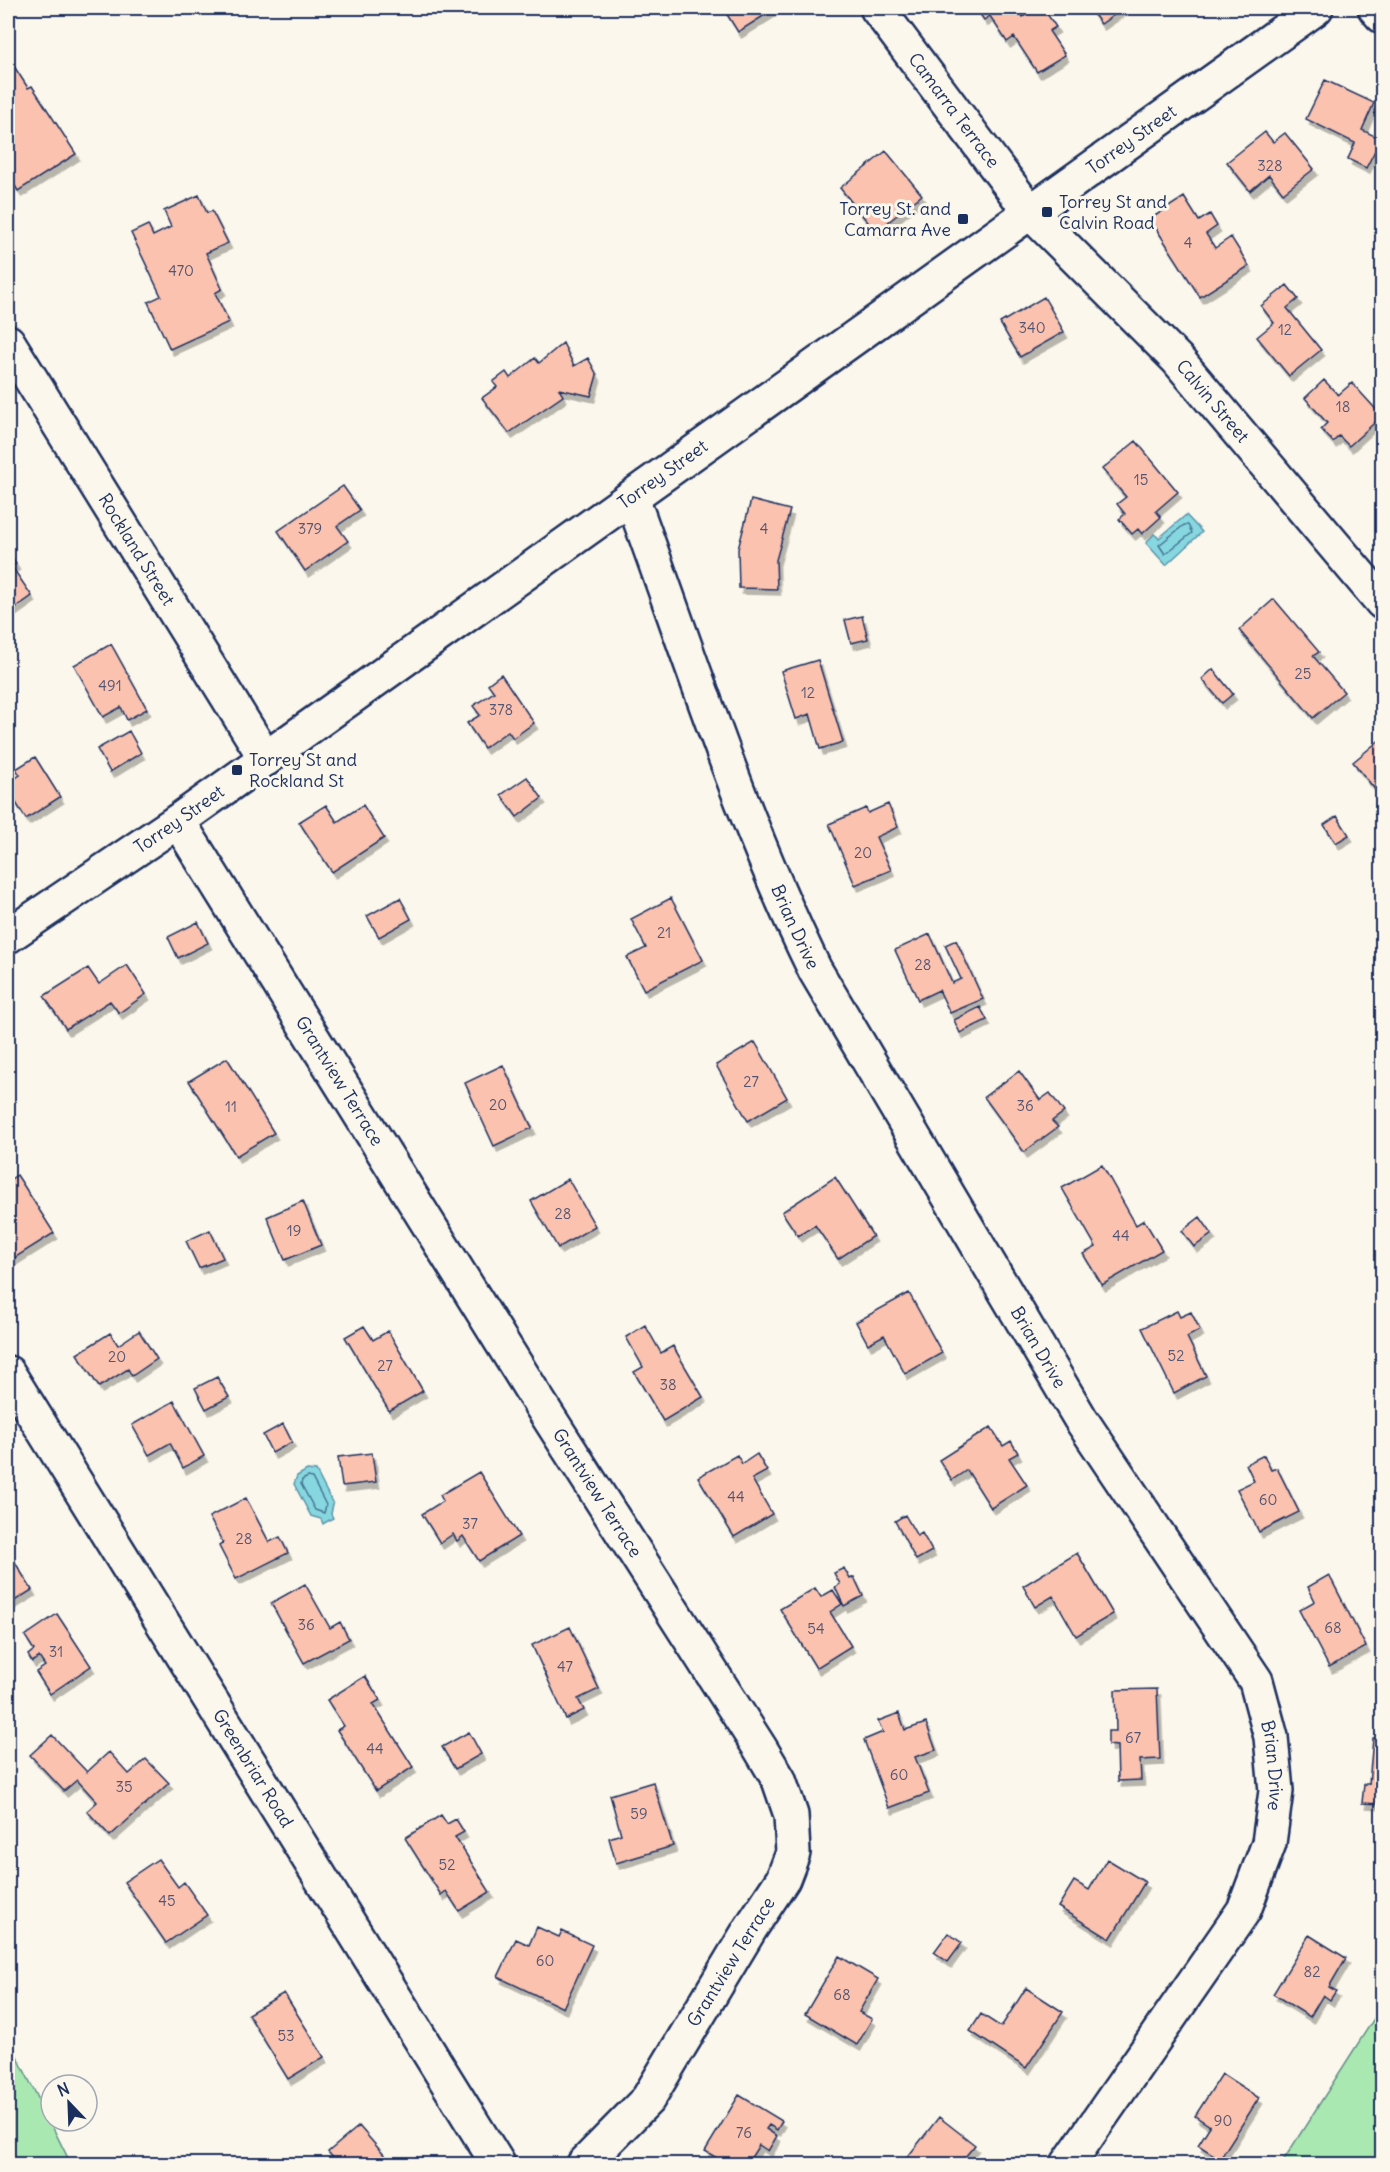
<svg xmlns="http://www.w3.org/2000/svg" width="1390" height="2172" font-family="Delius,sans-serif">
  <defs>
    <filter id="shadow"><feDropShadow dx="3.5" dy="6" stdDeviation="0" flood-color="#0004"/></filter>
  </defs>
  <rect width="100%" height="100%" fill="#fbf7ec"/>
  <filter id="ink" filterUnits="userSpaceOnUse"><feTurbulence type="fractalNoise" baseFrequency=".0167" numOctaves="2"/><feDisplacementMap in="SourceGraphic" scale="12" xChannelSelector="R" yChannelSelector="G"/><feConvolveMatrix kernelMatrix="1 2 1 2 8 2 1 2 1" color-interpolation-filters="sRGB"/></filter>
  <g filter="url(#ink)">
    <path fill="#a9e8b0" stroke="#628c87" stroke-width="1.5" d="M1382,2006V2164H1281Z
      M8,2038L71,2164H8Z"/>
    <path fill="#86d7df" stroke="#5b94ab" stroke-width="1.5" d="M1186,515L1202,532L1166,565L1146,543L1154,534L1159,538Z
      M307,1470L316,1471L333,1504L331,1514L333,1518L323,1524L321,1519L311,1516L294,1484L297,1476Z"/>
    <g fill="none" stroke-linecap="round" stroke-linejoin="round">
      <path stroke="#467292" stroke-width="1.5" d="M1184,525H1188L1192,533L1165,554L1159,545Z
        M308,1477L312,1478L326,1505L324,1513L315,1510L301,1484L302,1480Z"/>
    </g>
    <path fill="#fac2af" stroke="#1b2f5e" stroke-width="1.5" filter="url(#shadow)" d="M723,8H772L773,10L738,32Z
      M976,8H1018L1023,17L1037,8H1043L1056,27L1049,31L1065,55L1037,72L1014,37L1007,42L990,16L984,20Z
      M1089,8H1124L1101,24Z
      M8,57L28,88L32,86L76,154L18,191L8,174V142L10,141L8,134L15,130L8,118Z
      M1325,80L1374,103L1362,130L1381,139L1366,168L1348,159L1355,143L1306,119Z
      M1265,132L1273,142L1285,133L1314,169L1283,193L1269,175L1250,191L1227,162Z
      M886,151L922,195L876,232L840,188Z
      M199,195L207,213L212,211L228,243L206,253L222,289L215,293L229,322L170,349L148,302L161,296L131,233L148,225L153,236L171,227L164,211Z
      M1184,197L1199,221L1210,214L1217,226L1206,234L1215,248L1231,237L1249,266L1200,297L1150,219Z
      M1287,285L1298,299L1287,308L1321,350L1289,376L1257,337L1274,323L1261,306Z
      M1044,297L1064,332L1020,357L1000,323Z
      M563,343L574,366L588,358L597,375L591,396L559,389L563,396L509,433L482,398L497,387L493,382L506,372L510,378L535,358L539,363Z
      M1324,380L1338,395L1352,383L1382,416L1349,446L1339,436L1333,442L1321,429L1327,423L1305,398Z
      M1136,441L1178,492L1156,511L1161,517L1142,534L1138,529L1132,534L1119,519L1125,514L1117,504L1126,497L1102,469Z
      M1382,470V482L1376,475Z
      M343,486L360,510L337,526L348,541L305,571L278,531Z
      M751,500L790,510L776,560L777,589L739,588L738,549Z
      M8,551L16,564L12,567L32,596L8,613Z
      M1274,599L1319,652L1313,656L1344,692L1313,718L1239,630Z
      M862,616L868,639L851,643L845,620Z
      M111,644L147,709L127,720L121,707L103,717L74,665Z
      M818,660L843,742L820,749L810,714L796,719L781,671Z
      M1213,669L1233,694L1222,703L1202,679Z
      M501,674L534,723L513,738L508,731L484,748L467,723L480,715L473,706L494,692L488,684Z
      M129,731L141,753L110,772L97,749Z
      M1382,738V798L1353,762Z
      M35,757L60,797L26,819L8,790V783L20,775L16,769Z
      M527,777L542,798L517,817L501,795Z
      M888,804L898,827L876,837L891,870L855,885L829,824L866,808L868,813Z
      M326,805L337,822L363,805L384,838L332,872L299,822Z
      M1337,816L1349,835L1336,843L1324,825Z
      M400,898L411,919L379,937L367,916Z
      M671,898L703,960L644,990L627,957L646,948L631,919Z
      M198,922L208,943L178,958L168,937Z
      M930,934L952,983L961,979L945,945L956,940L983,999L950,1013L939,990L918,1000L895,950Z
      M127,965L146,994L119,1013L110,1001L66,1029L44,996L88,968L99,984Z
      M980,1007L987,1020L960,1033L954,1020Z
      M755,1042L787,1098L748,1121L716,1065Z
      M227,1058L274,1133L236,1156L189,1081Z
      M503,1065L532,1128L494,1146L465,1083Z
      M1019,1071L1040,1100L1050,1093L1064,1112L1052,1121L1058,1127L1024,1152L984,1097Z
      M1102,1165L1136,1225L1144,1220L1162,1250L1102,1285L1083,1254L1096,1247L1062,1188Z
      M17,1175L54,1233L8,1262V1181Z
      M835,1177L873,1236L838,1259L815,1225L798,1236L782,1212Z
      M568,1179L595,1226L558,1248L531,1201Z
      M303,1201L321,1245L285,1260L267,1217Z
      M1200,1217L1212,1234L1194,1247L1182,1231Z
      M210,1230L223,1258L199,1268L186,1241Z
      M909,1293L942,1353L905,1374L884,1335L868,1344L856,1322Z
      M1177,1311L1180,1317L1191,1312L1200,1330L1187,1337L1206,1376L1174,1393L1142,1328Z
      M645,1325L661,1353L673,1346L703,1397L663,1421L634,1372L643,1367L626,1337Z
      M364,1326L373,1340L388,1331L423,1391L389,1411L345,1337Z
      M139,1331L157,1359L132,1376L128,1369L99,1387L77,1354L110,1333L118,1345Z
      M217,1377L229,1397L206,1409L195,1388Z
      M174,1401L204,1456L183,1468L170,1443L149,1455L132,1425Z
      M283,1424L292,1442L272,1453L263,1435Z
      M991,1427L1003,1446L1011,1441L1018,1453L1009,1458L1027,1485L991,1508L967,1470L952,1480L939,1460Z
      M372,1453L376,1482L342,1486L338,1457Z
      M757,1454L767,1471L752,1479L772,1514L734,1537L698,1477L737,1455L742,1464Z
      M1264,1455L1271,1470L1277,1468L1299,1512L1259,1532L1237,1489L1254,1481L1246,1464Z
      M479,1472L519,1536L479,1561L463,1536L457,1541L453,1534L440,1543L422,1514L443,1501L440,1495Z
      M246,1498L269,1542L280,1537L288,1553L236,1579L219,1546L223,1543L209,1517Z
      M905,1515L917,1536L922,1533L932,1551L916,1560L895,1521Z
      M8,1551L32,1590L8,1605Z
      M1077,1553L1113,1614L1076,1636L1053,1596L1035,1607L1023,1586Z
      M844,1568L850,1579L854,1577L863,1596L844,1606L835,1587L840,1584L834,1573Z
      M1329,1575L1366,1647L1329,1667L1299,1610L1315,1601L1308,1587Z
      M305,1584L330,1628L340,1622L349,1639L304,1663L271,1603Z
      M815,1588L821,1597L833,1590L842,1604L830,1612L851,1646L816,1668L780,1609Z
      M57,1614L91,1666L50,1694L36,1672L45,1666L39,1657L32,1662L28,1655L34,1650L25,1636Z
      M570,1627L599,1689L578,1699L584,1710L566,1719L532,1645Z
      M365,1676L380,1700L373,1704L413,1767L376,1791L337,1730L344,1726L327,1700Z
      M1157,1689L1160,1759L1140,1760L1141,1780L1118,1781L1117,1746L1108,1745V1731H1116L1115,1690Z
      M899,1713L905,1730L926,1723L936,1750L915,1757L929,1793L889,1808L864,1740L883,1732L878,1721Z
      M469,1732L481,1754L455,1769L442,1747Z
      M52,1735L87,1772L109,1752L129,1774L146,1759L169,1783L110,1836L87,1811L97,1802L77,1780L64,1791L30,1755Z
      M1373,1738H1382V1804L1362,1803L1364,1784H1369Z
      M653,1782L673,1846L616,1863L609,1838L621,1834L610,1795Z
      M441,1815L447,1824L456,1819L464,1832L455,1837L490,1892L459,1911L446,1891L441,1895L405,1838Z
      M158,1859L178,1887L184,1882L207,1915L166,1943L124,1882Z
      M1107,1859L1145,1882L1110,1939L1058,1907L1074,1881L1089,1890Z
      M537,1927L559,1937L562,1931L592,1945L563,2008L498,1977L516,1939L529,1945Z
      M948,1933L962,1943L948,1962L934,1952Z
      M1309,1935L1346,1958L1329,1987L1336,1991L1330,2000L1323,1995L1310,2017L1273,1994Z
      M839,1956L878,1979L859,2012L872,2019L857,2045L805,2014Z
      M1026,1988L1063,2012L1026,2068L970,2031L981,2014L1001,2027Z
      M284,1993L324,2057L288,2079L248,2014Z
      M1222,2074L1259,2098L1220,2159L1198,2145L1210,2126L1195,2116Z
      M739,2095L782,2121L777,2130L769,2125L766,2129L777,2136L768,2151L759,2145L747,2164H727L705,2151Z
      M939,2117L975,2145L959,2164H902Z
      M359,2126L392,2164H330L335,2160L328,2152Z"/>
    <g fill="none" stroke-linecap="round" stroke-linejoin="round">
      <defs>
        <g id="minor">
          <path id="s1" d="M877,8L1030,212L1177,359L1382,602"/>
          <path d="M1375,8L1382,16"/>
          <path id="s2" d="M8,342L266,759"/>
          <path id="s3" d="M632,498C690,656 741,819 815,970L1080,1418L1256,1681L1271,1737L1276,1791L1269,1843L1244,1910L1068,2164"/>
          <path id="s4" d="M178,821L537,1399L760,1748L779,1780L791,1815L793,1853L783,1879L750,1929L648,2099L584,2164"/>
          <path id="s5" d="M8,1373L498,2164"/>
        </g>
        <g id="secondary">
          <path id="s6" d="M8,936L178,821L1316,8"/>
        </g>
      </defs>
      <use href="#minor" stroke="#1b2f5e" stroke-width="38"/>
      <use href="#secondary" stroke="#1b2f5e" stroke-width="38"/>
      <use href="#minor" stroke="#fbf7ec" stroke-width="33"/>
      <use href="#secondary" stroke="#fbf7ec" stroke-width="33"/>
    </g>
  </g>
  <g fill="#1b2f5e" stroke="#fbf7ec" stroke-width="2">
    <rect x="1041" y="206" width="12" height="12" rx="3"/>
    <rect x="957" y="213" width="12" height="12" rx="3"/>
    <rect x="231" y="764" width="12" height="12" rx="3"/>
  </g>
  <g text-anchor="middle" stroke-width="6" stroke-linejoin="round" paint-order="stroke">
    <g font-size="15" fill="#535472">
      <text x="1270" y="171">328</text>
      <text x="1188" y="248">4</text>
      <text x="181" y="276">470</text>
      <text x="1032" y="333">340</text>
      <text x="1285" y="335">12</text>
      <text x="1343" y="412">18</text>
      <text x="1141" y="485">15</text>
      <text x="310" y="534">379</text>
      <text x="764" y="534">4</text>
      <text x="1303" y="679">25</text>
      <text x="110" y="691">491</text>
      <text x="808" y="698">12</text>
      <text x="501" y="715">378</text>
      <text x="863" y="858">20</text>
      <text x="664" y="938">21</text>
      <text x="923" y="970">28</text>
      <text x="751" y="1087">27</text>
      <text x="498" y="1110">20</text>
      <text x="1025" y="1111">36</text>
      <text x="231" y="1112">11</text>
      <text x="563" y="1219">28</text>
      <text x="294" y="1236">19</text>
      <text x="1121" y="1241">44</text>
      <text x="1176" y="1361">52</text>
      <text x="117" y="1362">20</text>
      <text x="385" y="1371">27</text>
      <text x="668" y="1390">38</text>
      <text x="736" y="1502">44</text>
      <text x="1268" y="1505">60</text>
      <text x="470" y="1529">37</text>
      <text x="244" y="1544">28</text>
      <text x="306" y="1630">36</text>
      <text x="1333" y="1633">68</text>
      <text x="816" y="1634">54</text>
      <text x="56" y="1657">31</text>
      <text x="565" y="1672">47</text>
      <text x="1133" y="1743">67</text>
      <text x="375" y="1754">44</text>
      <text x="899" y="1780">60</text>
      <text x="124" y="1792">35</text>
      <text x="639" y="1819">59</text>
      <text x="447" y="1870">52</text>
      <text x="167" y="1906">45</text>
      <text x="545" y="1966">60</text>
      <text x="1312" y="1977">82</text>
      <text x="842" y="2000">68</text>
      <text x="286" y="2041">53</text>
      <text x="1223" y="2126">90</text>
      <text x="744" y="2138">76</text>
    </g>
    <g font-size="18" fill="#1b2f5e" stroke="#fbf7ec">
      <text dy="6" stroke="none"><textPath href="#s1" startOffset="128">Camarra Terrace</textPath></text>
      <text dy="6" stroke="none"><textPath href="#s6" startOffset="1377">Torrey Street</textPath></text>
      <text dy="6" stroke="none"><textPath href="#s1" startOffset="518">Calvin Street</textPath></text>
      <text dy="6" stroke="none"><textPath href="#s6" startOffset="801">Torrey Street</textPath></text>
      <text dy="6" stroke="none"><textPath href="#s2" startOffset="244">Rockland Street</textPath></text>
      <text dy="6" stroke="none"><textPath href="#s6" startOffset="207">Torrey Street</textPath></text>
      <text dy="6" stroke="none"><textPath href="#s3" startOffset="459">Brian Drive</textPath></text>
      <text dy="6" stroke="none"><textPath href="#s4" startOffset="306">Grantview Terrace</textPath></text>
      <text dy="6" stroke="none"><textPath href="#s3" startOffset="945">Brian Drive</textPath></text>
      <text dy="6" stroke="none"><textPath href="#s4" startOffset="792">Grantview Terrace</textPath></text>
      <text dy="6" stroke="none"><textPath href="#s3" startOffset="1430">Brian Drive</textPath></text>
      <text dy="6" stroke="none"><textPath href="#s5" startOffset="465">Greenbriar Road</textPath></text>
      <text transform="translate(731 1962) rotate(-58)" y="6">Grantview Terrace</text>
    </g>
    <g font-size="18" fill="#1b2f5e" stroke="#fbf7ec" text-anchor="start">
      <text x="1059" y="208">Torrey St and<tspan x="1059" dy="21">Calvin Road</tspan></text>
      <text x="951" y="215" text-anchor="end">Torrey St. and<tspan x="951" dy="21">Camarra Ave</tspan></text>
      <text x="249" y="766">Torrey St and<tspan x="249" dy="21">Rockland St</tspan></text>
    </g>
  </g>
  <rect width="1390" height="2172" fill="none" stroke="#fbf7ec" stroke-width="30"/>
  <rect x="15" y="15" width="1360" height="2142" fill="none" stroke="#1b2f5e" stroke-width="2" filter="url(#ink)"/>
  <g transform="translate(69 2103) rotate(337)"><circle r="28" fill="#fbf7ec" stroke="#a1a7b3" stroke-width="1.5"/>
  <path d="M0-4.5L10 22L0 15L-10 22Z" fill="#1b2f5e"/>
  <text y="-9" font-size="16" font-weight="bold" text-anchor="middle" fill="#1b2f5e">N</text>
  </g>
</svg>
